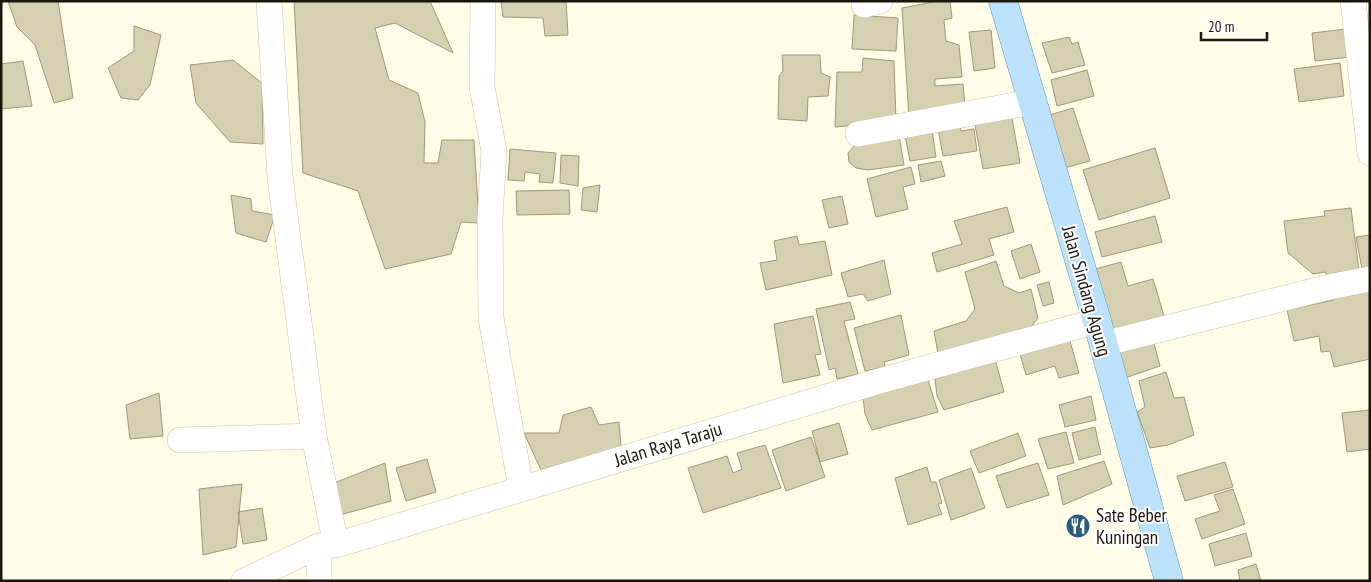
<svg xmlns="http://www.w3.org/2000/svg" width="1371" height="582" font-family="'PT Sans Narrow',sans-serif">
  <rect width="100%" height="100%" fill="#fffce8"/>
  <path fill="#d5d0af" stroke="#9f997b" d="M8,1H58L73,98L54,103L35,45L17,27Z
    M294,1H430L453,53L395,23L375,28L389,80L418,93L425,122L424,163H438L442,140H474L479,223L461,222L451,254L385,269L358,191L303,173Z
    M501,1H566L568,35L545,36L543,18L503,17Z
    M938,1H950L952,18L944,20L946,41L959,45L962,77L935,79V86L963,84L965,107L909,118L902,8Z
    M854,15L898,18L896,51L852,49Z
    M134,26L161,35L150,85L138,100L121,98L108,68L134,51Z
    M1346,29L1350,57L1315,61L1312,33Z
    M991,30L995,68L974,71L969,32Z
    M1069,37L1072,44L1078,42L1085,65L1052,73L1042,43Z
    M782,55H820L821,73L830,77L828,96L808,97L807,121L778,119L779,76L783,71Z
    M863,58L894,61L896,122L835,127L837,72H862Z
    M233,60L262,83L263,144L230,142L196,103L190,65Z
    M23,61L32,106L1,109V64Z
    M1340,63L1344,96L1299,102L1294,69Z
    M1087,70L1094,96L1057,106L1051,80Z
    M1073,108L1090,161L1053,171L1036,119Z
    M1011,113L1020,163L983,169L974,119Z
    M960,125L961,131L974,129L977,151L943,156L938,129Z
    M932,130L936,157L910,161L905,135Z
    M899,135L904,165L868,170L856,168L849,162L848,153L857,143Z
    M1155,148L1170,198L1099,220L1083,170Z
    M510,149L556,153L553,183L539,182L540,174L525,172L524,181L508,180Z
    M561,155L579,156L578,186L560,183Z
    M941,161L945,176L921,182L918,165Z
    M911,167L915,184L903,187L908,209L876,217L867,179Z
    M600,185L597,212L581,210L583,188Z
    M569,190L570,214L517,215L516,191Z
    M231,195L251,199L252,211L275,215L266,242L236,233Z
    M842,196L848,224L829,228L822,200Z
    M1007,207L1014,232L989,239L994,255L937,272L932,253L962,244L954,221Z
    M1351,208L1360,279L1327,283L1326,272L1313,274L1288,253L1284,221L1325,216L1324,211Z
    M1155,216L1162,242L1102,257L1095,232Z
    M1370,235V274L1363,275L1356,237Z
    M797,236L799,245L825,241L832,275L766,290L760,263L777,260L774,241Z
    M1031,244L1040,272L1020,279L1011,251Z
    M884,260L891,294L868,301L863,294L848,297L841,273Z
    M996,261L1004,286L1019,293L1031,289L1038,318L1030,328L938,354L934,331L966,321L975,309L965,272Z
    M1121,262L1128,286L1153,279L1165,319L1106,335L1088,271Z
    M1049,282L1054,303L1043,306L1037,285Z
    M1370,287V359L1334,367L1330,351L1321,352L1319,336L1294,341L1287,310L1334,300L1335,295Z
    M850,302L855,319L844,321L858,374L837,379L835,368L829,370L816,309Z
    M901,315L909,355L884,362L885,367L865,371L854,328Z
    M813,316L821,354L815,355L820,375L783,383L774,324Z
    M1153,340L1160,366L1116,381L1107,353Z
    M1070,341L1079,373L1059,378L1055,366L1026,375L1020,354Z
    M995,359L1004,392L944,410L937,396L935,379Z
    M1166,372L1174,398L1184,397L1194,435L1168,445L1150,448L1137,412L1145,407L1139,381Z
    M928,380L938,412L872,430L865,414L863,398Z
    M159,393L163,436L130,439L126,405Z
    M1091,396L1096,420L1065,427L1059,405Z
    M591,407L599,425L619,422L621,447L541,470L524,433H559L563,415Z
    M1370,410V449L1347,452L1342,413Z
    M839,423L848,454L820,462L812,431Z
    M1095,427L1101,454L1079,460L1072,433Z
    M1066,432L1074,463L1048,469L1038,439Z
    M1018,433L1026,456L979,473L970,451Z
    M811,437L825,477L786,491L772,450Z
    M765,445L781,488L703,513L688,468L727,456L733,473L742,469L737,453Z
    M427,459L436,492L406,501L396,468Z
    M1104,461L1112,484L1063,505L1057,476Z
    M1225,462L1233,487L1185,501L1177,476Z
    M385,463L391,501L336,516L329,485Z
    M1038,463L1049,495L1007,508L996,476Z
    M927,467L931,482H936L942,503L938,504L942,514L908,525L895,478Z
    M971,468L985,508L951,520L939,480Z
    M242,484L236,547L203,555L199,489Z
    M1233,489L1245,524L1202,539L1195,519L1220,511L1214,495Z
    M262,508L267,540L243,544L238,512Z
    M1246,533L1252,556L1215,566L1209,544Z
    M1256,564L1261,581H1240L1238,570Z"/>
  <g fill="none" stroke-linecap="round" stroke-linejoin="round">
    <defs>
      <path id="minor" d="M269,1L280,177L314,436L336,545
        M483,1L482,87L494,151L490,219L491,318L521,488
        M1353,1L1370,153
        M864,5L880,1
        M858,134L1032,102
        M1103,344L1329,287L1370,279
        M180,440L314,436
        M319,546V581
        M244,581L319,546L336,545L876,382L1097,321"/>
      <path id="major" d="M1003,1L1097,321L1169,581"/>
    </defs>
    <use href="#minor" stroke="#cac5a5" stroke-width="26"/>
    <use href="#major" stroke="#668fa6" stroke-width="29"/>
    <use href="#minor" stroke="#fff" stroke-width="25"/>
    <use href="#major" stroke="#bce2fb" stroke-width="28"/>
  </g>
  <defs>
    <symbol id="restaurant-disc" viewBox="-11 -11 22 22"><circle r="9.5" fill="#2a5b79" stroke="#fff"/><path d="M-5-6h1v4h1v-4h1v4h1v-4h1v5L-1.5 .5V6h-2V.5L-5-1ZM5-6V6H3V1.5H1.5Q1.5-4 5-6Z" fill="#fff"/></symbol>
  </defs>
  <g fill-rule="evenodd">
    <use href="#restaurant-disc" x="1064" y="512" width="28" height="28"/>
  </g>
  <g text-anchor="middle" stroke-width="4" stroke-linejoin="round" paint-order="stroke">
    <g font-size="19" fill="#1a170c" stroke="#fff">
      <text transform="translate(1087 291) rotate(74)" y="7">Jalan Sindang Agung</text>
      <text transform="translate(668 444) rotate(-17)" y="7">Jalan Raya Taraju</text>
    </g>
    <g font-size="19" fill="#1a170c" stroke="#fff" text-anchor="start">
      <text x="1096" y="522">Sate Beber<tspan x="1096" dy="22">Kuningan</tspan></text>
    </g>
  </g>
  <rect width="1371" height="582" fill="none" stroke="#1a170c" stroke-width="5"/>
  <path d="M1201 32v8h66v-8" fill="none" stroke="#1a170c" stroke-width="2.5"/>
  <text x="1208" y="32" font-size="15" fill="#1a170c" stroke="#ffffff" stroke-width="4" paint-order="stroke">20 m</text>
</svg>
